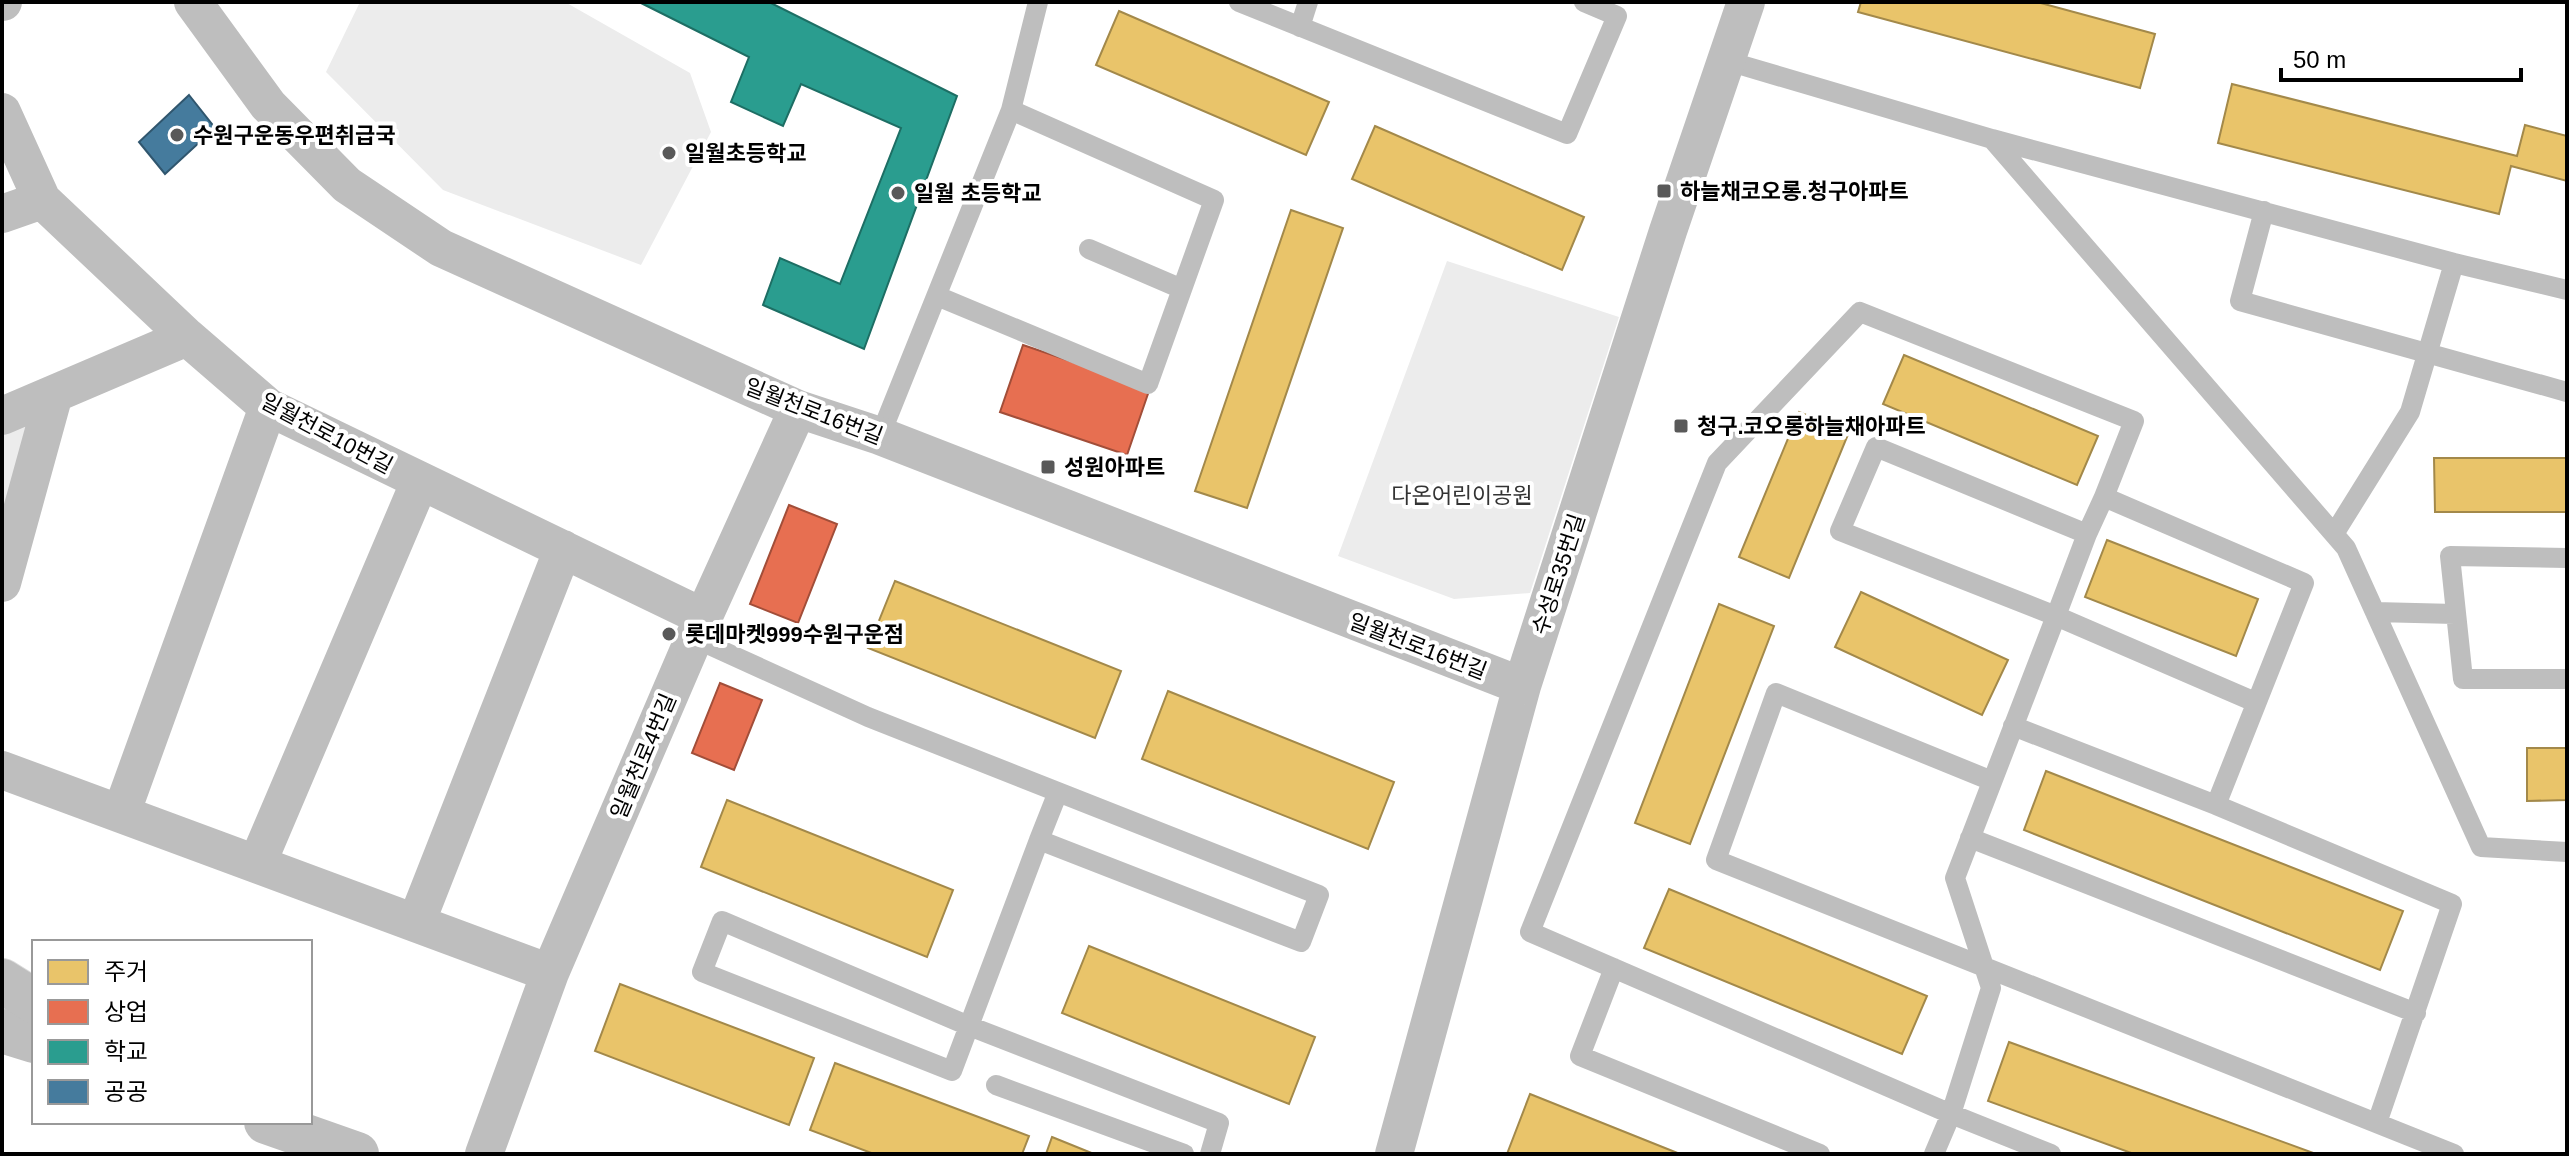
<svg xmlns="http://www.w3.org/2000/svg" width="2569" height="1156" font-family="Helvetica,'Noto Sans KR',sans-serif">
  <rect width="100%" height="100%" fill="#fff"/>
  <path fill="#ececec" d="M360,2H565L690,73L711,132L641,265L443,190L326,72Z
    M1447,261L1619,317L1530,593L1454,599L1338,556Z
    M28,424L2,516V434Z"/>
  <path fill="#e9c46a" stroke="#a3894a" stroke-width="2" d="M1861,2H2037L2155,34L2140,88L1858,12Z
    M1119,11L1329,102L1306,155L1096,65Z
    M2232,84L2517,156L2525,125L2567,136V181L2511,166L2499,214L2218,143Z
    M1375,126L1584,217L1562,270L1352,179Z
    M1291,210L1343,228L1247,508L1195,491Z
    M1904,355L2098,436L2077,485L1883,404Z
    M1799,412L1849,432L1789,578L1739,557Z
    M2434,458H2567V512H2435Z
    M2107,540L2258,599L2236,656L2085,597Z
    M895,581L1121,671L1095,738L868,648Z
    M1861,592L2008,660L1982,715L1835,647Z
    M1719,604L1774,626L1690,844L1635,823Z
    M1168,691L1394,782L1368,849L1142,759Z
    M2527,748H2567V800L2527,801Z
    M2046,771L2403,911L2380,970L2024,830Z
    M727,800L953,890L927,957L701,867Z
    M1669,889L1927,996L1902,1054L1644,948Z
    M1089,946L1315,1037L1289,1104L1062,1013Z
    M620,984L814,1058L789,1125L595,1051Z
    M2009,1042L2316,1154H2134L1988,1101Z
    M835,1063L1029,1136L1022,1154H874L810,1130Z
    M1530,1094L1680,1154H1507Z
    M1052,1137L1094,1154H1046Z"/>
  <path fill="#e76f51" stroke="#a24e39" stroke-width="2" d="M1023,345L1150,388L1127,455L1000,412Z
    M789,505L837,524L798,623L750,604Z
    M720,683L762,700L734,770L692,753Z"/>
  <path fill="#2a9d8f" stroke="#1d6e64" stroke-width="2" d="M639,2H769L957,96L864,349L763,305L780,258L840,284L901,128L801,84L783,126L731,102L749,57Z"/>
  <path fill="#457b9d" stroke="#30566e" stroke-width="2" d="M189,95L215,128L165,174L139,142Z"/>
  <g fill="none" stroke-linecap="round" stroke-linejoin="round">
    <defs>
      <path id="primary" d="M2,981L34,1001"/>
    </defs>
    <use href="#primary" stroke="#dbdbdb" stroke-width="46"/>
    <path stroke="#bebebe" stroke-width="20" d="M1239,2L1567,134L1617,16L1584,2
      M1300,27L1308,2
      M1724,60L1992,139L2454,263L2567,290
      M1992,139L2346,548L2481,847L2567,852
      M2264,211L2240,301L2567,392
      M1089,249L1182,289
      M937,296L1148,384L1214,200L1011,110
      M880,436L1011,110L1038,2
      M2087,534L1876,447L1840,531L2056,616L2087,534L2104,497L2304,583L2216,805L2452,904L2377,1123
      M2334,534L2410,412L2454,263
      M2567,558L2450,556L2463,679H2567
      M2375,612L2455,614
      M694,638L868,717L1319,895L1301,942L1039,840L1058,792
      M2013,726L2216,805
      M1992,781L1776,693L1716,860L2454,1154
      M1970,838L2416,1013
      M1039,840L952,1071L702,972L722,921L969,1026L1219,1123L1210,1154
      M1614,968L1580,1056L1820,1154
      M996,1085L1184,1154
      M1934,1154L1951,1114L1991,988L1955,878L2056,616L2255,702
      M2051,1154L1951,1114L1530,932L1717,463L1860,312L2134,421L2104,497"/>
    <path stroke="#bebebe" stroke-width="38" d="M2,2H3
      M193,2L268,105L347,185L441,248L798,409L880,436L1522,686
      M2,112L42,200L187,337L268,407L703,617
      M2,214L42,200
      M2,416L187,337
      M2,583L54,394
      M2,770L550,973L694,638L798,409
      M121,814L268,407
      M257,864L420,481
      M416,923L563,549
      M484,1154L550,973
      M1394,1154L1522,686L1668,231L1746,2"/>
    <path stroke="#bebebe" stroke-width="44" d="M2,1031L34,1041
      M266,1122L357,1154"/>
    <use href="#primary" stroke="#bebebe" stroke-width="44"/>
  </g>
  <g fill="#595959" stroke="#fff" stroke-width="3">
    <circle cx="177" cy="135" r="8"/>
    <circle cx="669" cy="153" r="8"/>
    <rect x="1656" y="183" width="16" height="16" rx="4"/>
    <circle cx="898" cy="193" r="8"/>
    <rect x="1673" y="418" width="16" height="16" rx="4"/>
    <rect x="1040" y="459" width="16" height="16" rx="4"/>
    <circle cx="669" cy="634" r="8"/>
  </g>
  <g text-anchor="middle" stroke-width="8" stroke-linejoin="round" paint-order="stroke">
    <g font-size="22" font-weight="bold" fill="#000" stroke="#fff" text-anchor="start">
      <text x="193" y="143">수원구운동우편취급국</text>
      <text x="685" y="161">일월초등학교</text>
      <text x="1680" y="199">하늘채코오롱.청구아파트</text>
      <text x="914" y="201">일월 초등학교</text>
      <text x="1697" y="434">청구.코오롱하늘채아파트</text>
      <text x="1064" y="475">성원아파트</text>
      <text x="685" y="642">롯데마켓999수원구운점</text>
    </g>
    <g font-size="22" fill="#000" stroke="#fff">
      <text transform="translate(814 411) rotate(21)" y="8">일월천로16번길</text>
      <text transform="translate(327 433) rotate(28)" y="8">일월천로10번길</text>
      <text transform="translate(1558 574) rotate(-72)" y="8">수성로35번길</text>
      <text transform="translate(1418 646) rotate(21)" y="8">일월천로16번길</text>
      <text transform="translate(643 756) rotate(-67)" y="8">일월천로4번길</text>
    </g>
    <g font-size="22" fill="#333" stroke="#fff">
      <text x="1462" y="503">다온어린이공원</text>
    </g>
  </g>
  <rect width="2569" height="1156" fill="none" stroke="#000000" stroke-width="8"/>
  <rect x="32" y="940" width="280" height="184" fill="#ffffff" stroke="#999999" stroke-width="2"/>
  <rect x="48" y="960" width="40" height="24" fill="#e9c46a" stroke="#999999" stroke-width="2"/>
  <text x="104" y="980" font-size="24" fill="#000000">주거</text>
  <rect x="48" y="1000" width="40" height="24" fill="#e76f51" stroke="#999999" stroke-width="2"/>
  <text x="104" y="1020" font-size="24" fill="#000000">상업</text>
  <rect x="48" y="1040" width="40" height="24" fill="#2a9d8f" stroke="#999999" stroke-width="2"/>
  <text x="104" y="1060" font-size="24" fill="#000000">학교</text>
  <rect x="48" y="1080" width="40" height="24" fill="#457b9d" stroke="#999999" stroke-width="2"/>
  <text x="104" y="1100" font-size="24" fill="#000000">공공</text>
  <path d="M2281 68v12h240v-12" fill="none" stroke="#000000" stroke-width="4"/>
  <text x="2293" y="68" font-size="24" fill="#000000" stroke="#ffffff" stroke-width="6" paint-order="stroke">50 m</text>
</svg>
